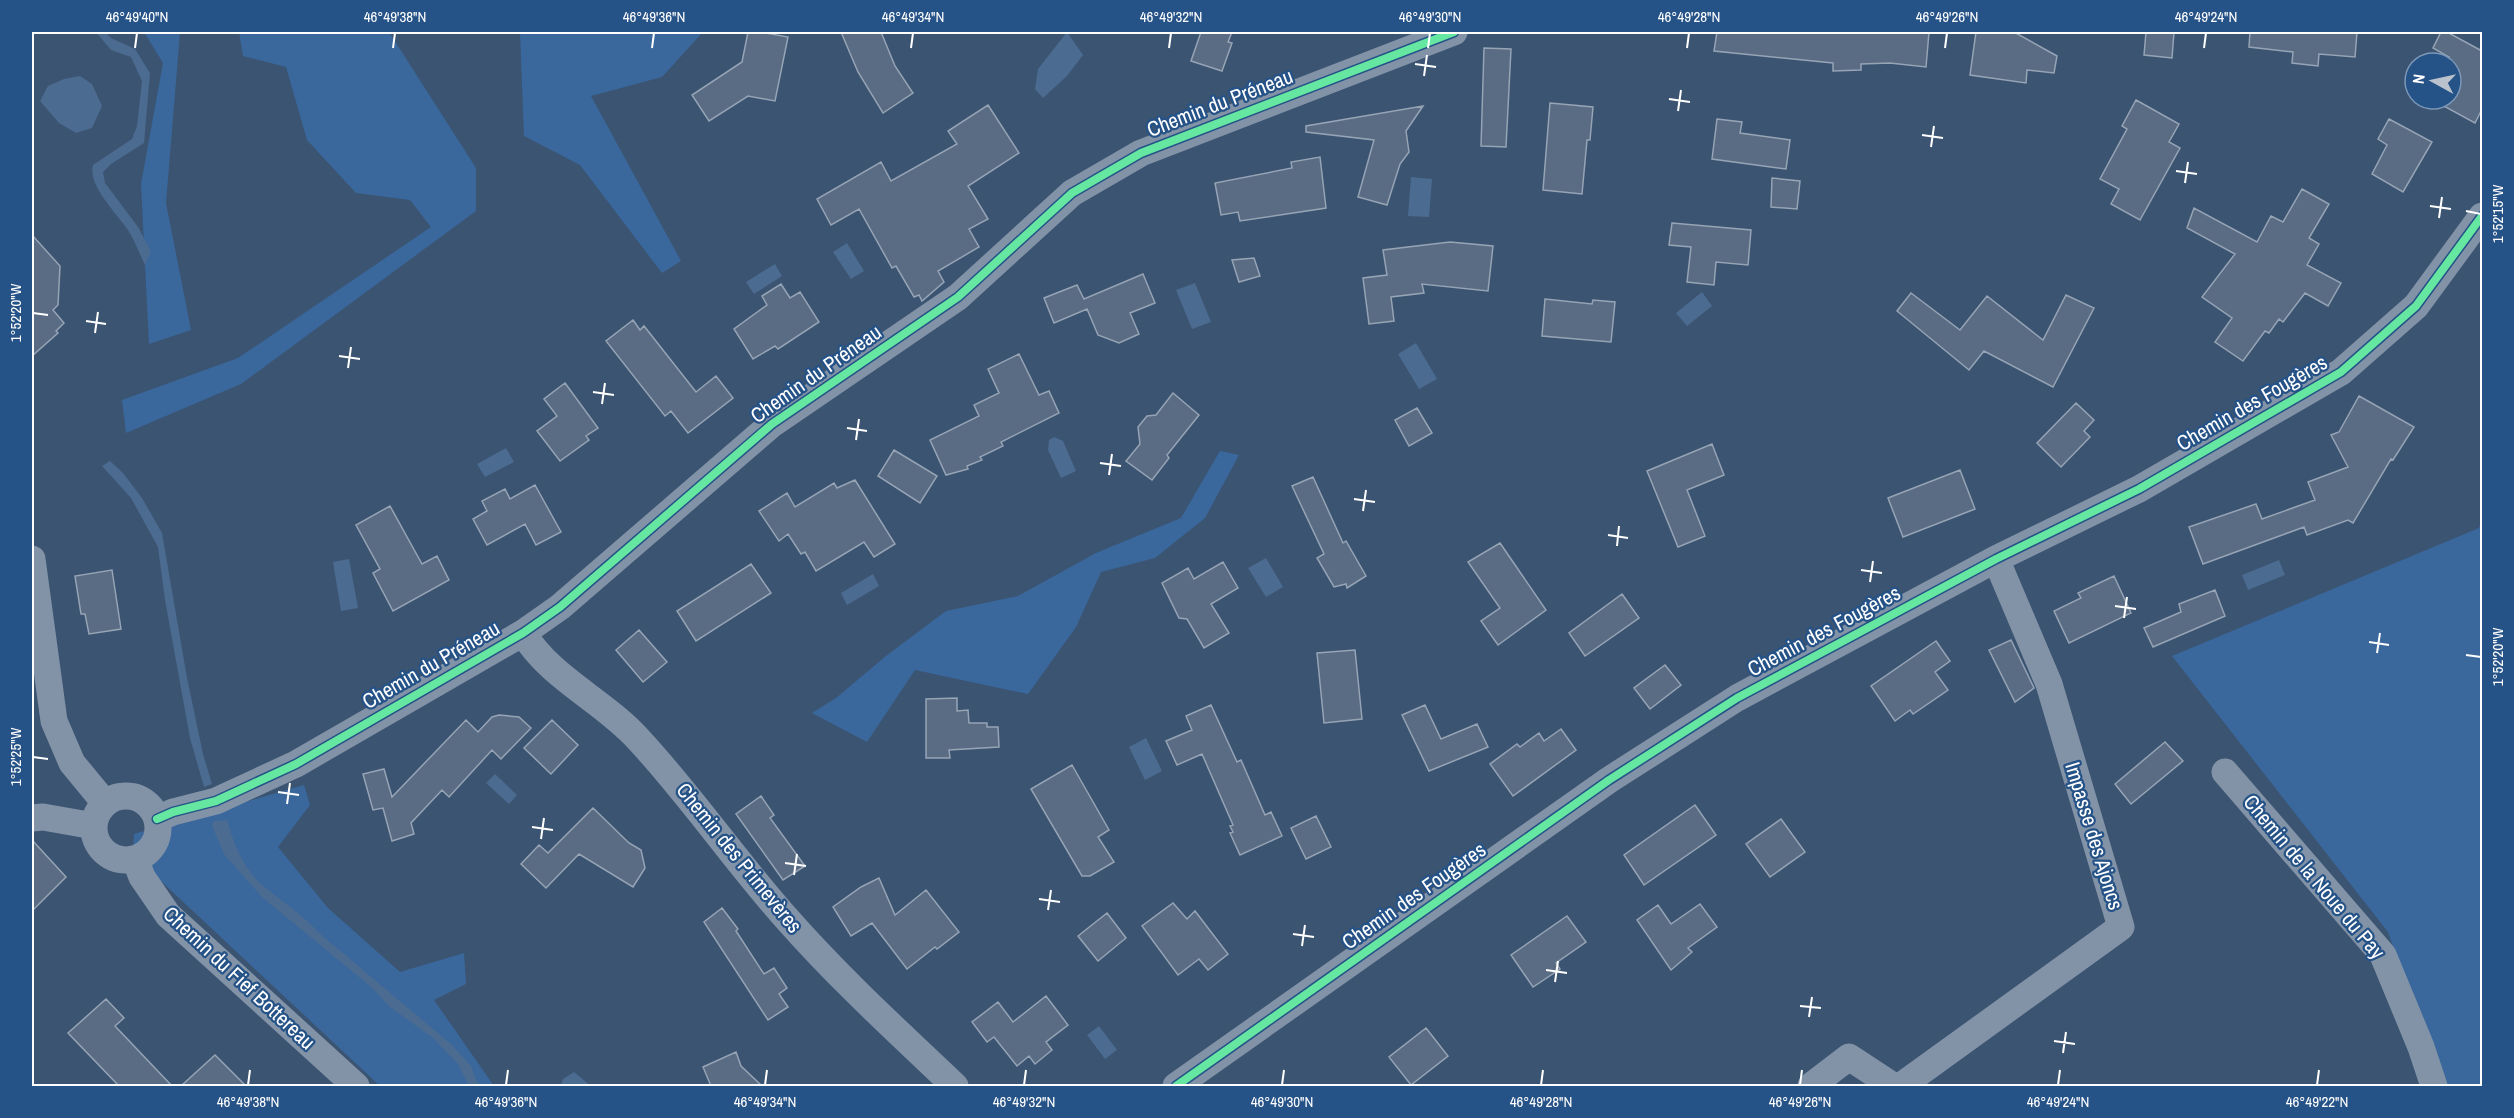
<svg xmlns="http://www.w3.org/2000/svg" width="2514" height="1118" font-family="'Archivo Narrow',sans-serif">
  <rect width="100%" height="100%" fill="#3b5471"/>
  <path fill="#3a689d" d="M144,32H180L166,203L191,330L149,344L141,184L163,63Z
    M239,32H389L476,168V211L241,384L126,433L122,400L238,358L431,227L410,200L356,193L307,140L286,67L243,56Z
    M520,32H703L662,77L591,96L681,261L662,273L580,165L524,136Z
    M1220,451L1239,455L1205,518L1155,558L1101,572L1076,627L1028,694L915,670L867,742L812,713L836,698L886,656L946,611L1018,596L1096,553L1181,518Z
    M2482,519V1086H2442L2388,932L2172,656L2479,528Z
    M304,785L310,805L278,847L328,908L400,972L464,953L466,984L434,1000L494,1086H380L133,855L134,834Z"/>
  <path fill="#4c6b91" d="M96,32H105L111,38L135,49L150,73L144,143L111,164L103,172L105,183L138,227L151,251L145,265C140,255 136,244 131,235C120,216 87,187 93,165L132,139L137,126L142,81L131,57L111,50Z
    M1067,32L1083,55L1067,76L1043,98L1035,89L1038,69Z
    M80,76L92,84L102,106L92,128L76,133L59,123L40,101L48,86L64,79Z
    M1411,177L1432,179L1429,217L1408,216Z
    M847,243L864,271L851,279L833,252Z
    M775,264L782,276L754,294L746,282Z
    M1195,283L1211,322L1192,329L1176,290Z
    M1702,292L1712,306L1687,326L1676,313Z
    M1416,343L1437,379L1419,389L1398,354Z
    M1054,437L1063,441L1076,471L1061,478L1048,450L1049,440Z
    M506,448L514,462L485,477L477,464Z
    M110,461L123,473L142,498L162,533L187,678L203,754L212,784L204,787L190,738L165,600L158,547L131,498L102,466Z
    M1266,558L1283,587L1266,597L1248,568Z
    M349,559L358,608L341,611L333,562Z
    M2279,560L2285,575L2248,590L2242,575Z
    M873,574L879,586L847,605L841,593Z
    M1146,738L1162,771L1145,780L1129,747Z
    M495,774L517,795L509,804L486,783Z
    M227,820C234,845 244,871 266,888C284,903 303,915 319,933L452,1045L471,1066L477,1082L482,1086H469L458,1064L433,1038L390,1007L371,987L262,897L224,854L212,826L214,821Z
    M1099,1026L1117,1050L1105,1059L1087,1035Z
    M574,1072L591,1086H561L563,1079Z"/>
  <path fill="#596c83" stroke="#96a4b5" stroke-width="1.5" d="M748,32H760L788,37L775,101L748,96L709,121L692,95L742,62Z
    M841,32H881L895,66L913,93L883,113L858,72Z
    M1201,32H1232L1228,42L1232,43L1222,71L1191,61Z
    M1717,32H1929L1926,67L1890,63L1861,64V70L1833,71V63L1714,51Z
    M1976,32H2014L2057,56L2054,73L2027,70L2026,83L1970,75Z
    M2146,32H2174L2172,58L2144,55Z
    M2250,32H2357L2355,57L2319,54L2318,66L2292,63L2293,52L2249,47Z
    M2441,32H2447L2482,51V109L2475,123L2440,104L2443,99H2451V63L2447,61L2449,57L2433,48Z
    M1484,48L1511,49L1506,147L1481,146Z
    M2136,100L2179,124L2169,142L2180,148L2140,220L2111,204L2119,189L2100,179L2127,129L2122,126Z
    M1550,103L1593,107L1590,140H1587L1582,194L1543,190Z
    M988,105L1019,153L968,186L988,219L969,229L979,247L938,271L944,282L922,301L919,295L914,297L896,266L892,268L859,209L831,225L817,199L881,162L891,181L957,144L948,131Z
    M1423,106L1406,131L1409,152L1400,164L1387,205L1358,197L1374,140L1306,132V126Z
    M1717,119L1742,122L1740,133L1790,140L1786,169L1712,159Z
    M2389,119L2432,142L2403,192L2372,174L2387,145L2378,139Z
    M1320,157L1326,208L1240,221L1238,212L1221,215L1215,183L1292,168L1291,162Z
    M1772,178L1800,181L1797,209L1771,207Z
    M2302,189L2329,204L2309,238L2319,244L2307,265L2341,283L2328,306L2305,293L2283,322L2279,319L2269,333L2265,331L2243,361L2215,342L2232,318L2202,297L2235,254L2187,228L2194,208L2257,242L2271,216L2283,222Z
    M1672,223L1751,230L1748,265L1716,262L1714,285L1687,282L1691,247L1669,245Z
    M32,235L60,266L58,305L53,310L64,323L56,331L58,333L32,356Z
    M1450,242L1493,246L1488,291L1422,284L1424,293L1391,297L1394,321L1369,324L1363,278L1387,275L1383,250Z
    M1254,258L1260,276L1239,282L1232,260Z
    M1143,274L1155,303L1130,313L1139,334L1119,343L1098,335L1087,309L1054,323L1044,298L1077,285L1084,299Z
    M781,284L790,298L800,292L819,322L778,349L775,346L753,359L734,329L767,305L762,296Z
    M1911,293L1960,330L1987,296L2043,340L2066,295L2094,308L2053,387L1984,351L1969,370L1897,311Z
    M1545,299L1592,304L1593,300L1615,302L1611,342L1542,336Z
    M633,320L640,330L644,326L696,392L716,376L733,398L688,433L671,411L665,416L606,341Z
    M1019,354L1039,395L1049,391L1059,413L1001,442L1003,446L980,457L982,460L967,466L968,469L946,475L930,440L979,416L974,405L999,393L988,369Z
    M565,383L598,428L586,436L589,440L560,461L537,431L557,416L544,399Z
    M1173,393L1199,415L1167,455L1169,458L1152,480L1126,461L1140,444L1138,427L1147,416L1156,415Z
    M2359,396L2414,427L2393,460L2391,459L2353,523L2348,520L2307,535L2304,527L2203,564L2189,527L2256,504L2262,519L2315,500L2308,482L2348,467L2331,435L2339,432Z
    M2076,403L2094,420L2084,431L2090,437L2061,467L2037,443Z
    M1417,408L1432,433L1409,446L1395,420Z
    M1712,444L1724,475L1687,490L1705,536L1678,547L1647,471Z
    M894,450L937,476L920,503L878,476Z
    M1960,470L1975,509L1903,537L1888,498Z
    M1313,477L1343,543L1346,541L1366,576L1347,588L1346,584L1334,587L1317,558L1324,554L1292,486Z
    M855,480L895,544L874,557L864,542L816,571L805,552L801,554L788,534L779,541L759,511L787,493L795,507L834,483L837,488Z
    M535,485L561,532L536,545L525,524L487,545L473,519L487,511L482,501L505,489L510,499Z
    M390,506L422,564L437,556L449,580L393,611L373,573L380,569L356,525Z
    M1500,543L1546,610L1498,645L1481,621L1500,608L1468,562Z
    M1223,562L1238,588L1211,604L1229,633L1204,648L1187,619L1179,618L1162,583L1188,568L1194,579Z
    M751,564L771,593L696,641L677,611Z
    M112,570L121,629L89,634L85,614H81L75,576Z
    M2114,576L2131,613L2069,643L2054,611L2081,598L2078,593Z
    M2215,590L2225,616L2153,647L2144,628L2181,612L2179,604Z
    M1622,594L1639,618L1585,656L1569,633Z
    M639,630L667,662L643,682L616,650Z
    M2011,640L2034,688L2015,702L1989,650Z
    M1936,641L1950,661L1935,672L1948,690L1913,714L1910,710L1895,721L1871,686Z
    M1355,650L1362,719L1324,723L1317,653Z
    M1665,665L1681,685L1650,709L1634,688Z
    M957,698V711L968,710L969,723H987V727H998L999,747L949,750L950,758H926V699Z
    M1211,705L1237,762L1241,760L1265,815L1271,812L1282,836L1240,855L1230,833L1233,832L1230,826L1233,825L1202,754L1177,765L1166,741L1192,730L1186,716Z
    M1425,705L1441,739L1477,724L1488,747L1429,771L1402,715Z
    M499,715L519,717L531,728L501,759L492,750L449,797L442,790L411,823L414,834L392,841L383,808L373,810L363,774L384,769L392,797L466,720L478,732L492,717Z
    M552,720L578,745L551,774L524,748Z
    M1561,729L1576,750L1513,796L1490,764L1517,744L1520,747L1539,733L1544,741Z
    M2165,742L2183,761L2131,804L2115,784Z
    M1072,765L1109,830L1098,837L1114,862L1090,876H1082L1031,789Z
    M761,796L774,815L770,818L805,866L783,880L736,814Z
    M1695,805L1716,835L1644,885L1624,855Z
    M593,808L629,843L641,850L645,868L633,887L579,854L546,888L521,864L539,845L548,853Z
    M1316,816L1331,847L1306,859L1291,828Z
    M1781,819L1805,852L1770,877L1746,844Z
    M32,840L66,877L32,911Z
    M879,878L895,915L926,890L959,932L937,949L935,947L907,969L872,923L851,936L833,907L861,887Z
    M1173,903L1187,919L1195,911L1228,954L1208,970L1199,959L1178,975L1142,926Z
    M1700,904L1717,927L1688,948L1692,952L1671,970L1637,920L1658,905L1671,924Z
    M722,908L738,929L736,931L764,974L774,968L787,988L779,994L788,1007L768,1020L704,922Z
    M1107,913L1126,938L1098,961L1078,936Z
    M1567,916L1586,942L1556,963L1560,969L1533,987L1511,955Z
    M1046,996L1068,1025L1046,1042L1052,1050L1035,1064L1029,1056L1017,1066L994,1037L987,1042L972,1022L998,1002L1013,1022Z
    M106,999L124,1018L115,1026L172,1086H119L68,1033Z
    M1426,1028L1448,1056L1411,1085L1389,1057Z
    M736,1052L741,1066L762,1086H711L703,1067Z
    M215,1055L246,1086H181Z"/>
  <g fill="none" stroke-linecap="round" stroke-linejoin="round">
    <path stroke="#8293a7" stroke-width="27" d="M32,559L54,721L72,763L105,803
      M523,633C551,679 603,700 639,740C692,797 735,861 787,919C839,978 898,1032 955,1086
      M2225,772L2383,955L2421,1047L2434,1086
      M94 828a32 32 0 1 1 64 0a32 32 0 1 1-64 0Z
      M32,818L43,817L94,826
      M157,819L173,812L216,801L296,764L523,633L560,607L772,424L958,297L1072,193L1141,153L1454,32
      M135,859L142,877L168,915L356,1086
      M1176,1086L1609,780L1737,698L1996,559L2139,489L2341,372L2416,306L2482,216
      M1811,1086L1849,1057L1893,1086
      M1901,1086L2121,927L2049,684L1996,559"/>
    <defs>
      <path id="cycleway" d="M157,819L173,812L216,801L296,764L523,633L560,607L772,424L958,297L1072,193L1141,153L1454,32
        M1176,1086L1609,780L1737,698L1996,559L2139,489L2341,372L2416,306L2482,216"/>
    </defs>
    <use href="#cycleway" stroke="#255287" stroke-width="11"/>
    <use href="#cycleway" stroke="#66e7a1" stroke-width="8"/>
  </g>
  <path fill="none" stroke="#fff" stroke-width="2" d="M135,48L137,33M393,48L395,33M652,48L654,33M911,48L913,33M1169,48L1171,33M1428,48L1430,33M1687,48L1689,33M1945,48L1947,33M2204,48L2206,33M1415,64L1436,67M1424,76L1427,55M1669,99L1690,102M1678,111L1681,90M1922,135L1943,138M1931,147L1934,126M2176,171L2197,174M2185,183L2188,162M2430,206L2451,209M2466,211L2481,214M2439,218L2442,197M33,313L48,315M86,321L106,324M95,333L98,312M339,356L360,359M348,368L351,347M593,392L614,395M602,404L605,383M847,428L867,431M856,440L859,419M1100,463L1121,466M1109,475L1112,454M1354,499L1375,502M1363,511L1366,490M1608,535L1628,538M1617,546L1619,526M1861,570L1882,573M1870,582L1873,561M2115,606L2136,609M2124,618L2127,597M2369,642L2389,645M2377,653L2380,633M2466,655L2481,657M33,757L48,759M278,792L299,795M287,804L290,783M532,827L553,830M541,839L544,818M785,863L806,866M794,875L797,854M1039,899L1060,902M1048,910L1051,890M1293,934L1314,937M1302,946L1305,925M1546,970L1567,973M1555,982L1558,961M1800,1006L1821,1008M1809,1017L1812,997M2054,1041L2075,1044M2063,1053L2066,1032M248,1085L250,1070M506,1085L508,1070M765,1085L767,1070M1024,1085L1026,1070M1282,1085L1284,1070M1541,1085L1543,1070M1800,1085L1802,1070M2058,1085L2060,1070M2317,1085L2319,1070"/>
  <g text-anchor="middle" stroke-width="4.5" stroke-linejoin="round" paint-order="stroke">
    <g font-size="21" fill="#fff" stroke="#255287">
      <text transform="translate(1220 103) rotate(-21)" y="7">Chemin du Préneau</text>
      <text transform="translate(816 374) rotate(-35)" y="7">Chemin du Préneau</text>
      <text transform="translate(2252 403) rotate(-30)" y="7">Chemin des Fougères</text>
      <text transform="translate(1824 631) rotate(-28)" y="7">Chemin des Fougères</text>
      <text transform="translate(431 665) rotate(-30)" y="7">Chemin du Préneau</text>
      <text transform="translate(2094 836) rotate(73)" y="7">Impasse des Ajoncs</text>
      <text transform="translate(739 858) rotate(51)" y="7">Chemin des Primevères</text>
      <text transform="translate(2314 877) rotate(50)" y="7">Chemin de la Noue du Pay</text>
      <text transform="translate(1414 896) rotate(-35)" y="7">Chemin des Fougères</text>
      <text transform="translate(239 978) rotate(43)" y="7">Chemin du Fief Bottereau</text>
    </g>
  </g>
  <rect width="2514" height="1118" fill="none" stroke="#255287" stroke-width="66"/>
  <g transform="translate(2433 81) rotate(278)"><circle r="28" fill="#255287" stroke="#7c97b7" stroke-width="1.5"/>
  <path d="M0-4.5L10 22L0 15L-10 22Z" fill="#bac3cd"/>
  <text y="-9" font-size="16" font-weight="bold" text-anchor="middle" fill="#ffffff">N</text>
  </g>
  <rect x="33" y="33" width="2448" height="1052" fill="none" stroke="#fff" stroke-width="2"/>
  <g font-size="15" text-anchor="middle" fill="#fff">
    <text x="137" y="22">46°49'40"N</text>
    <text x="395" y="22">46°49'38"N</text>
    <text x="654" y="22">46°49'36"N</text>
    <text x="913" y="22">46°49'34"N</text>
    <text x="1171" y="22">46°49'32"N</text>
    <text x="1430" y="22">46°49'30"N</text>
    <text x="1689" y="22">46°49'28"N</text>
    <text x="1947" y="22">46°49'26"N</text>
    <text x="2206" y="22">46°49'24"N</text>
    <text transform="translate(2498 214) rotate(-90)" y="5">1°52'15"W</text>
    <text transform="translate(16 313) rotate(-90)" y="5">1°52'20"W</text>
    <text transform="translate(2498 657) rotate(-90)" y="5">1°52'20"W</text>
    <text transform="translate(16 757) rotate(-90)" y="5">1°52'25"W</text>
    <text x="248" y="1107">46°49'38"N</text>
    <text x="506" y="1107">46°49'36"N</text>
    <text x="765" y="1107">46°49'34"N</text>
    <text x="1024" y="1107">46°49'32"N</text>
    <text x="1282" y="1107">46°49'30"N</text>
    <text x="1541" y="1107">46°49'28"N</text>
    <text x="1800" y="1107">46°49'26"N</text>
    <text x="2058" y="1107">46°49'24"N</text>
    <text x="2317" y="1107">46°49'22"N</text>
  </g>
</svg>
